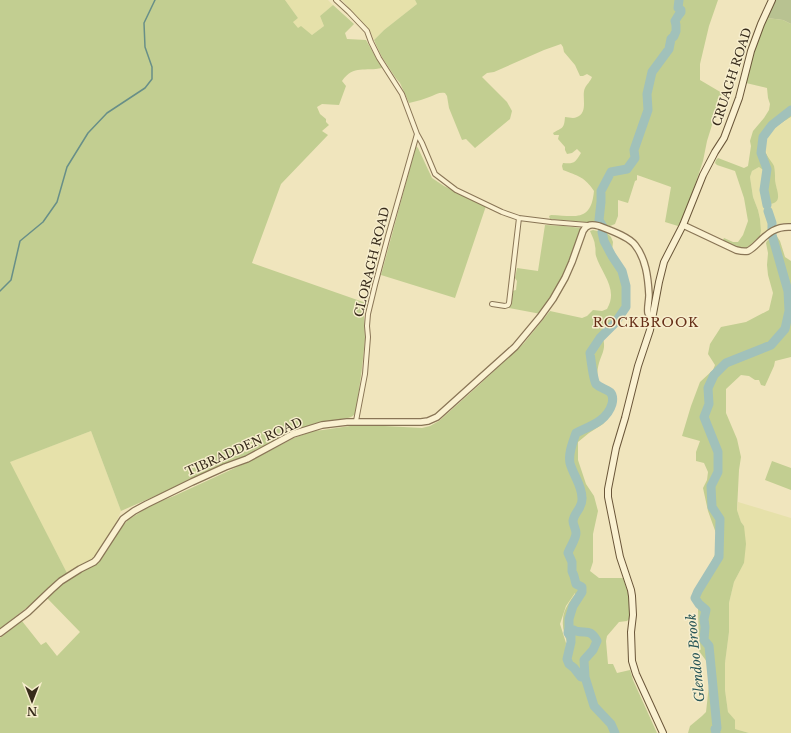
<svg xmlns="http://www.w3.org/2000/svg" width="791" height="733" font-family="'Libre Baskerville',serif">
  <rect width="100%" height="100%" fill="#f0e5bd"/>
  <path fill="#e6e1aa" d="M285,0H328L333,5L320,16L324,26L312,35L301,27L298,29L292,21L298,18Z
    M342,0H415L417,4L384,30L374,40L371,33Z
    M791,117V224L782,223L774,227L769,229L760,236L761,231L760,219L758,210L753,197L750,177L752,171L759,167L763,170L765,176V184L767,201L777,190L774,180L775,173L773,165L767,154L765,147L768,137L775,128Z
    M91,431L121,511L116,523L96,556L91,560L84,563L67,573L9,462Z
    M738,502L791,518V733H749L735,729L728,712L725,690V663L729,632V603L734,582L744,563V526L741,522L737,510Z"/>
  <path fill="#c2ce91" fill-rule="evenodd" d="M0,0H285L298,18L293,22L298,28L301,26L312,35L324,26L320,16L333,5L354,24L345,33L347,39L366,40L382,68C365,72 354,64 342,81L346,86L339,105L322,104L317,107L320,114L326,119V122L329,125L322,131L328,135L281,184L252,263L366,303L364,315L365,339L362,368L357,405L356,412L354,415L351,417L345,419L322,423L293,431L246,456L121,511L91,431L10,462L67,573L50,586L35,601L0,629Z
    M415,0H718L709,26L700,64V80L722,93L707,141L703,161L695,185L682,220L678,226L665,222L671,187L640,176L637,175V180L635,181L628,203L618,200V216L615,224L610,226L596,222H585L550,219L549,216L551,215C576,216 591,222 594,191C585,177 578,176 563,170L562,166L563,163C574,164 575,163 581,153L577,149L572,153L567,154L565,150V147L558,139L559,135H554L553,133C563,127 564,129 565,117C569,117 573,119 577,117C589,112 581,96 585,88C587,84 590,82 592,77L587,74L583,76H580L575,65L564,52L563,47L561,44L544,50L494,72L487,73L482,77L507,102L512,111L510,119L475,148L466,139L462,140L449,108L447,96L445,93C439,92 437,94 432,96C425,99 417,101 409,103L400,83L395,77L382,57L377,47L374,40L384,30L417,4Z
    M767,18L783,20L791,24V117C780,124 765,132 765,146C764,154 771,160 774,166C775,171 775,174 775,179C775,188 785,203 769,204C763,196 766,180 763,170L759,167L752,171L750,177L753,197L758,210L760,219L761,231L760,236L749,246L744,249H740L722,242L724,238L733,242H738L743,235L748,221L744,198L735,171L717,165L715,163L716,160L718,158L744,168L748,166L751,146L750,141L753,131L764,118L769,110L770,104L768,98L767,88L746,83L754,50Z
    M416,146L418,148L432,178L444,186L486,206L455,298L381,275Z
    M545,225L564,226L581,228L566,269L552,295L541,314L509,308L512,291L516,290L517,281L515,278L517,268L538,271Z
    M593,230L607,233L611,237L613,242L612,251L615,257V264L627,283L629,291L628,309L625,317L619,324L614,328L610,329L603,338C606,349 602,353 599,363C597,370 597,376 598,383L602,386L609,388L614,393L615,400L611,414L603,424L589,433L578,442V460L586,484L594,496L598,511L593,534V562L590,571L599,578H623L629,596V619L627,621L619,622L607,636L606,641L608,664H613L617,673L630,670L633,680L657,733H0V638L22,621L41,645L46,642L57,656L80,632L46,597L77,573L97,563L108,549L120,529L128,520L142,511L154,504L174,496L250,461L294,438L313,431L323,430L350,426H384L422,428L430,426L439,421L478,386L524,343L550,311L582,318L587,316L593,310L602,311L607,309C619,289 601,273 596,256C595,252 596,249 595,246C595,241 592,236 590,231ZM575,593V594C570,601 563,610 563,620C562,628 565,635 567,642C568,648 566,656 565,661L566,643L560,624L566,606Z
    M776,235L780,241L785,257L791,261V357L775,361L774,366L765,386L761,385L759,380H755L749,376L741,375L726,389V413L737,439L741,457L739,470L737,510L741,522L744,526L746,544L744,563L734,582L729,603V632L725,663V690L728,712L735,720V729L749,733H688L690,726L702,716L706,712L710,676V666L699,651L698,608L694,599L693,592L711,563L718,548L717,536L708,511L703,488L707,480L708,472L704,463L696,461V452L700,441L682,436L691,406L700,382L713,370L715,365L708,354L710,344L721,327L746,322L769,310L773,293L768,275L767,265L768,253L766,243L767,241Z
    M772,461L791,468V490L765,480Z"/>
  <path fill="#b8c291" d="M775,0H791V24L783,20L767,18Z"/>
  <g fill="none" stroke-linecap="round" stroke-linejoin="round">
    <path stroke="#688f88" stroke-width="1.5" d="M0,291L11,280L20,241L43,222L57,202L67,167L88,133L107,113L145,88L152,79V67L145,47L144,23L155,0"/>
    <path stroke="#a1c1ba" stroke-width="9" d="M767,205L764,190L767,169L761,153L763,137L772,125L791,110
      M569,628C571,629 573,630 576,631C586,634 590,628 597,641L593,650L584,660L585,677L594,706L611,724L615,733
      M585,677H581L574,668L569,664L567,659L571,642V637L568,633L569,628V619L573,606L582,592V587L576,584L574,576L572,571V562L568,553C570,547 576,539 576,533C576,529 573,525 573,521C574,512 583,508 582,498C582,485 573,475 570,463C568,453 573,442 576,433C590,426 607,421 612,404C613,400 613,395 610,392C606,389 600,388 596,384C593,379 591,359 590,353L600,338L615,323L626,307V286L622,271L612,256L604,241L602,232L603,227L599,220L601,202V191L611,172L627,169L635,158L634,150L648,110L647,94L652,72L669,49L671,39L674,36L676,31V25L675,21L678,16L681,12V10L678,8L679,0
      M716,733L715,729L717,728L709,646L704,640L705,627L704,619L706,610L699,604L695,598L698,591L719,557L720,519L712,507L711,486L718,472V452L704,417L709,404L708,388L714,375L726,363L771,345L785,329L789,311L788,291L772,235V223L768,211"/>
    <defs>
      <path id="minor" d="M336,0L349,12L367,31L371,42L379,58L402,94L417,134L422,143L435,174L456,190L502,212L519,218L551,222L588,225
        M492,304L505,306L508,305L509,303L519,218
        M356,421L365,374L368,337L367,326L368,314L375,285L388,236L417,134"/>
      <path id="tertiary" d="M683,225L736,250C740,251 744,252 748,251C752,249 755,246 758,243C768,233 776,226 791,227
        M0,633L28,612L51,590L61,581L80,569L94,562L97,559L123,519L134,511L147,504L192,482L225,467L247,459L293,434L322,425L347,422H421L428,421L437,417L515,347L540,317L553,299L565,278L572,262L583,231C587,224 592,224 599,226C609,230 628,236 635,245C646,259 648,277 649,295C649,301 647,308 648,313C649,316 650,316 652,318"/>
      <path id="secondary" d="M663,733L636,674L632,661L631,632L633,615L632,596L631,590L620,557L608,497V489L616,448L625,418L638,366L650,330L659,282L664,262L683,225L703,175L715,152L724,138L739,98L751,51L761,24L772,0"/>
    </defs>
    <use href="#minor" stroke="#897556" stroke-width="6"/>
    <use href="#tertiary" stroke="#897556" stroke-width="8"/>
    <use href="#secondary" stroke="#6a5639" stroke-width="8"/>
    <use href="#minor" stroke="#faf1d1" stroke-width="4"/>
    <use href="#tertiary" stroke="#faf1d1" stroke-width="5.5"/>
    <use href="#secondary" stroke="#faf1d1" stroke-width="6"/>
  </g>
  <g text-anchor="middle" stroke-width="3" stroke-linejoin="round" paint-order="stroke">
    <g font-size="12" fill="#372b1b" stroke="#f7eecd">
      <text transform="translate(732 77) rotate(-72)" y="4">CRUAGH ROAD</text>
      <text transform="translate(372 262) rotate(-76)" y="4">CLORAGH ROAD</text>
      <text transform="translate(244 447) rotate(-24)" y="4">TIBRADDEN ROAD</text>
    </g>
    <g font-size="13" letter-spacing="1" fill="#662f18" stroke="#f7eecd">
      <text x="646" y="327">ROCKBROOK</text>
    </g>
    <g font-size="13" font-style="italic" fill="#295758" stroke="#f7eecd">
      <text transform="translate(695 658) rotate(-96)" y="5">Glendoo Brook</text>
    </g>
  </g>
  <g transform="translate(32 701) rotate(180)" stroke="#f7eecd" stroke-width="3" paint-order="stroke">
  <path d="M0-3L7 15L0 10L-7 15Z" fill="#372b1b"/>
  <text y="-6" font-size="11" font-weight="bold" text-anchor="middle" fill="#372b1b">N</text>
  </g>
</svg>
